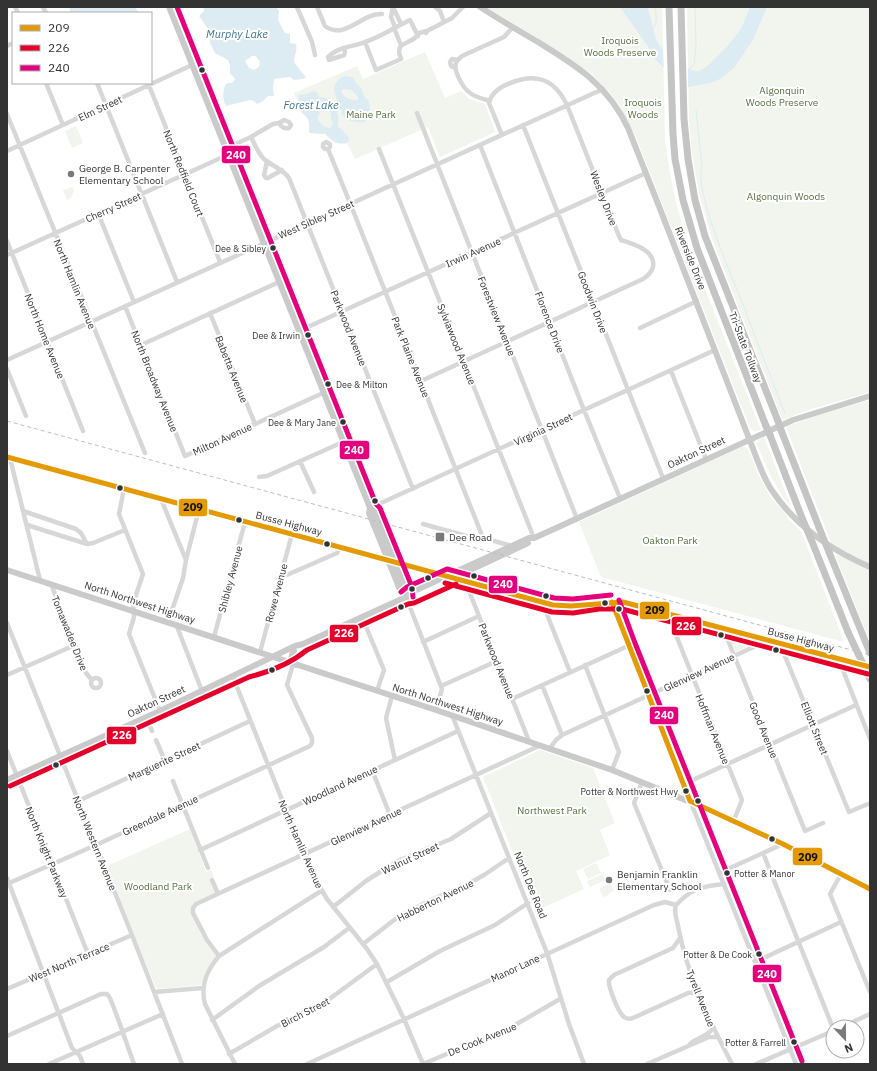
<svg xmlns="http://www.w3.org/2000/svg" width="877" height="1071" font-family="'IBM Plex Sans',sans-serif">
  <rect width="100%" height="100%" fill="#fff"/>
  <path fill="#f1f5ed" d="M486,7H662L665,138L670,174L677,207L693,259L761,430L755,431L750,428L636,137L620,106L612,95L592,74L562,53Z
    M687,7H870V392L805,411L783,420L782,419L712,239L699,193L692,154L689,121Z
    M425,52L445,98L461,91L469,99L485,104L495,132L440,157L428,127L355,159L347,143C335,145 334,141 325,134L310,133L309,131C311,117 304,117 297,106L298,102L294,93L357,66L363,79Z
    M76,126L83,143L72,148L65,131Z
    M73,187L74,191L71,198L67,200L63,190Z
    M870,400V564L832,545L786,427L816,416Z
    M764,437L792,509C777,490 767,469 758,446L757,444L759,439Z
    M742,447H745L748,449L759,476L771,498L786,514L788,519L801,531L844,642L601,577L579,522Z
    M835,554L870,569V640L867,634Z
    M731,635L754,641L756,643L736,652L729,637Z
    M540,750L593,768L615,823L600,830L610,855L576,871L584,889L536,911L483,777Z
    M190,829L206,872L211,870L214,877L209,879L215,892L214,894C205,898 190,901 191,912L202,935L216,956L207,969L201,985L158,989L155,986L107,866Z
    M596,863L601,873L588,879L583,869Z
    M603,874L606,880L590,887L587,881Z
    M610,883L614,890L605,897L603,896L599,889Z"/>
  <path fill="#ddebf3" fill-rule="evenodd" d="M69,7H135L139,13H71Z
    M204,7H276L279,11L278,20L285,33L290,34V43L296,44C298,50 294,56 294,62C298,67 301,72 306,77L303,79L294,80L290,77L274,79L273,88L274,96H268L262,102L257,104L254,101L250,100L226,106C222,98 223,93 225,85L228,83H232L235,79L230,73V65L228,60L215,53L210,43V32L199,16L204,11ZM252,56H256L260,62L259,67L254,70L249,68L245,61Z
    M620,7H647C653,19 652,34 659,45C665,54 688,73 699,71C708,69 735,38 740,30C744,23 747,14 750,7H767L753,40L734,68L720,79L710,83L688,87L675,80L654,58L647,45Z
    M345,76L353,77L356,83L361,88L365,98L369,101L370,109L368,118L364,122C357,123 345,121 342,114C340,111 340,107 339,104C337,98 334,93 334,86L340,78ZM343,89L352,90L358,97V100C351,100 342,98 341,90Z
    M313,91L317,92L319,97C337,99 339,111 338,126L348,136L349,140L347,143C335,145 333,141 325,134L310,133L309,131C311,113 302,117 297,105L299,101L298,95L307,94ZM324,107H326C334,113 329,117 333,124L330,128C325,128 319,123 317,118Z"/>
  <path fill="#fff" d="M663,50L688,66V89L674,82L664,73Z"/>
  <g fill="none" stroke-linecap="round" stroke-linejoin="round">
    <path stroke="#ddebf3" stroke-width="1" d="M653,29C658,23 656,15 655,7
      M688,70L694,65L696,46L695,7
      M696,110L702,166C694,191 730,272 741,299C755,337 770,375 785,413"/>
    <path stroke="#d7d7d7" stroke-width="4.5" d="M15,7L18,13
      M43,7L46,13
      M297,7L312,42L315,55
      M317,7L325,26C345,41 363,12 382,14
      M393,7L391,17L395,27
      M393,7L401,24
      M435,7L440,11L444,22
      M394,28L401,45
      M426,33L427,31L452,18L463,7
      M365,42L376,70L401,59C393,39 413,46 419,33L427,31
      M7,46L13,43
      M344,48L345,52L344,55L329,60L328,57C337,47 353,47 365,42C381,37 395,27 410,20L418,36
      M455,68L451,66L450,62L452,59L458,60
      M46,83L63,125
      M97,83L177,282
      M148,83L220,262
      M490,101C483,99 474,97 469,92C463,88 453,70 456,63C457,60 460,58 462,56L504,37L513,27
      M417,113L577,519
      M7,114L145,453
      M523,125L663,478
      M251,137C255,145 258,153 264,159C272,166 283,169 289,178L413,489
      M480,145L584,410L620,498
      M328,149L330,147V144L326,142L323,144V147L325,149H328L350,203L483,538
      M379,149L534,538
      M7,151L192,65
      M267,161L264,175L266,178H268L282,170
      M98,213L134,302
      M7,241L83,431
      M7,255L223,157L231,146L251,137L273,124L279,123L284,120L289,122L291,125L289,128C285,129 281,127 279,123
      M125,306L185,456L323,393
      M210,313L255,424
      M640,328L697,301
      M299,331L646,173
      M141,345L279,282
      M7,360L603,89
      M7,369L26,416
      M671,371L706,459
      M421,381L643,279C648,276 651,273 653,267C656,250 633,244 621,240L619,236L567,105C554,78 535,72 508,84C498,88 491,93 489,103L502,135
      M10,458L40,580
      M300,461L314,492
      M259,477L267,476L343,442
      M124,489L119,514L143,574L133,604L134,617L129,634L160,711
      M161,499L186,560
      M370,508L715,350
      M23,511L76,529L81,533L87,544
      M423,524L477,539L483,538L512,546
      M27,525L87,544L93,543L125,530
      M280,578L337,553L340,547
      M465,581L529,741
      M51,584L86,673L92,680
      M406,597L442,689L436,710
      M542,602L570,672
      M612,602L628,646L796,1064
      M672,616L670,620L742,800L734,820
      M362,617L384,670L377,691
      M168,622L183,578L186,560L199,509
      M7,623L132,935L182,1064
      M176,624L202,691
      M723,628L805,831L823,823
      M214,637L245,522
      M423,642L479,616
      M780,644L849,812L868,804
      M260,652L292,534
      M839,660L870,739
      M585,665L619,752L612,770
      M7,675L75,645
      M233,677L310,870L327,899L367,949L377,964L404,1019L423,1064
      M91 683a5 5 0 1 1 10 0a5 5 0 1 1-10 0Z
      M542,685L562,735
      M441,686L497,661
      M392,696L386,718L395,760
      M512,699L628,646
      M452,715L547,953L569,1024L584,1064
      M146,717L152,731
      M156,740L165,761
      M550,748L556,740L562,735L758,645L762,639
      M7,751L88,954
      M372,770L390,815
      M173,781L208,868
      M642,782L634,803L670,890
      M684,784L856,705
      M78,801L250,721
      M200,850L458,731
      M763,853L833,1028
      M719,873L783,844
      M841,874L830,894L870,992
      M7,878L72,1048L80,1056L83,1064
      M212,880L218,894
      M7,884L96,845L310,746L312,743V738L287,685L293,664
      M676,905C673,912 677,919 678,926C687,975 709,1020 732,1064
      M333,907L366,881L383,870L400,860L451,839L491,813
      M680,938L673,948L614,975L609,980C608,987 618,1012 624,1017C627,1019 630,1019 633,1018L688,993H695L699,996
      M363,944L398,917L429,901L468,884L484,875L509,858
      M219,956L207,940L193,913V908L196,904L541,745
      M755,962L841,922
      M387,982L440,951L495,925L528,903
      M7,989L132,935
      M154,992L203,988
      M212,1020L259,986L324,947L349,928
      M842,1027L870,1014
      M7,1036L101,994H107L110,998C119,1020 126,1042 134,1064
      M690,1044C697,1037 709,1036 713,1028
      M842,1051L843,1052
      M229,1054L277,1026L328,1000L377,964
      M49,1064L163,1014
      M235,1064L205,1004C200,985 207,970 219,956L321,891
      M307,1064L654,905L665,902L676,905C691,889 702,886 724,884
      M423,1064L463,1047L508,1029L560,999
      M647,1064L709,1037H717
      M756,1064L833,1031"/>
    <path stroke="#cacaca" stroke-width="6" d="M169,7L370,508L369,513L401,592L406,597
      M480,7C499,19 519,31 538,42C577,66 608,85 628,128C662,213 695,298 728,384C737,407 746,431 755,454C760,467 765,481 773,492C796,526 833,551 870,567
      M7,457L553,605C577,608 600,601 623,602L870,667
      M370,508L374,511L406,590V597
      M7,570L436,710L612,770L734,820L870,889
      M453,578L528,543
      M294,651C290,656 292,661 296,665
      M7,780L160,711L295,646L303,644L406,597L410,593L529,538H534L554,529L793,420L870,396"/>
    <path stroke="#c4c4c4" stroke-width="7" d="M669,7L673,134L675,159L683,200L697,248L766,426
      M681,7L684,119L688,159L695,200L705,236L778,421
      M781,430L822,535
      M770,435L802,518
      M811,539L848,632
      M829,552L870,653"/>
    <path stroke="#bebebe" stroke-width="1" stroke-dasharray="4 3" stroke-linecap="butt" d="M7,421L870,655"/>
    <path stroke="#c4c4c4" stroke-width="7" d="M778,421L781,430
      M766,426L770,435
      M802,518L811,539
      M822,535L829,552
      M848,632L870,679"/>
    <defs>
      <path id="bus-1" d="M7,457L553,605L571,606L623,602L870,667
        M612,602L690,801
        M690,801L783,844L870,889"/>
      <path id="bus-2" d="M445,583L552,612L573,613L599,609H622L868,674
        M10,786L249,677C269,672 291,663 307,650L408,604L414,603L456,584"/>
      <path id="bus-3" d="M177,7L376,504L380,508L412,587L413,597
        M401,592L407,587L447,569L554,598L573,599L611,595
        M619,600L635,643L802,1061"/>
    </defs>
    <use href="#bus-1" stroke="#fff" stroke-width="8"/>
    <use href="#bus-2" stroke="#fff" stroke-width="8"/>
    <use href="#bus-3" stroke="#fff" stroke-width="8"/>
    <use href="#bus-1" stroke="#e39a05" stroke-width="5"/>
    <use href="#bus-2" stroke="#e4002b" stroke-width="5"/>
    <use href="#bus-3" stroke="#e5007d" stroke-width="5"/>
  </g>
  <g fill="#333" stroke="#fff" stroke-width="1.5">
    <circle cx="202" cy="70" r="3.5"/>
    <circle cx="273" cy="248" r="3.5"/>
    <circle cx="308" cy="335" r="3.5"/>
    <circle cx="328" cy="384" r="3.5"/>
    <circle cx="343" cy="422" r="3.5"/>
    <circle cx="120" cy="488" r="3.5"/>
    <circle cx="375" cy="501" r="3.5"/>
    <circle cx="239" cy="520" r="3.5"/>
    <circle cx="327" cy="544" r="3.5"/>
    <circle cx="474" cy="576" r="3.5"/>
    <circle cx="428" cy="578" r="3.5"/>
    <circle cx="412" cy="589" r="3.5"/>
    <circle cx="546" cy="596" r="3.5"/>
    <circle cx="605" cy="603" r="3.5"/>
    <circle cx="401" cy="607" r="3.5"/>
    <circle cx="619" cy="609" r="3.5"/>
    <circle cx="721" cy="635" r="3.5"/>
    <circle cx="776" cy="650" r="3.5"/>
    <circle cx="272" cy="670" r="3.5"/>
    <circle cx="647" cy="691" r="3.5"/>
    <circle cx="56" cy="765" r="3.5"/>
    <circle cx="686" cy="791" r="3.5"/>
    <circle cx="698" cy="801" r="3.5"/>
    <circle cx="772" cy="839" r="3.5"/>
    <circle cx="727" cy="873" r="3.5"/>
    <circle cx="759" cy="954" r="3.5"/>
    <circle cx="794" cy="1042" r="3.5"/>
  </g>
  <g fill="#7a7a7a" stroke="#fff" stroke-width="1.5">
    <circle cx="71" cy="174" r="4"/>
    <rect x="435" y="532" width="10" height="10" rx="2"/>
    <circle cx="609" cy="880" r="4"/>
  </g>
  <g text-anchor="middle" stroke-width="4" stroke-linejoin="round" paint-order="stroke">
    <g font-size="9" fill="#333" stroke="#fff" text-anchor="end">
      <text x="266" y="252">Dee &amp; Sibley</text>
      <text x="300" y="339">Dee &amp; Irwin</text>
      <text x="336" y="388" text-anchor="start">Dee &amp; Milton</text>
      <text x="336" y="426">Dee &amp; Mary Jane</text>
      <text x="678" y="795">Potter &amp; Northwest Hwy</text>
      <text x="734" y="877" text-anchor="start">Potter &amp; Manor</text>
      <text x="752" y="958">Potter &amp; De Cook</text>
      <text x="786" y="1046">Potter &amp; Farrell</text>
    </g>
    <g font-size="10" fill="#56703f" stroke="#fff">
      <text x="620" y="44">Iroquois<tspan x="620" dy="12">Woods Preserve</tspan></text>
      <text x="782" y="94">Algonquin<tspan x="782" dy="12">Woods Preserve</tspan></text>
      <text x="643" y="106">Iroquois<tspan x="643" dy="12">Woods</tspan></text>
      <text x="371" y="118">Maine Park</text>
      <text x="786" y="200">Algonquin Woods</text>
      <text x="670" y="544">Oakton Park</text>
      <text x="552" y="814">Northwest Park</text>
      <text x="158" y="890">Woodland Park</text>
    </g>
    <g font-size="10" fill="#333" stroke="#fff">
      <text transform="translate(100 108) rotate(-25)" y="4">Elm Street</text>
      <text transform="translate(184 173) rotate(68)" y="4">North Redfield Court</text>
      <text transform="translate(604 198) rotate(69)" y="4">Wesley Drive</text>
      <text transform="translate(113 207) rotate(-24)" y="4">Cherry Street</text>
      <text transform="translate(316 219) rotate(-24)" y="4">West Sibley Street</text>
      <text transform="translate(473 252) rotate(-24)" y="4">Irwin Avenue</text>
      <text transform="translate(691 258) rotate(68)" y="4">Riverside Drive</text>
      <text transform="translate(75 284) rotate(68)" y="4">North Hamlin Avenue</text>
      <text transform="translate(593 302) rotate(69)" y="4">Goodwin Drive</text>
      <text transform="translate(497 316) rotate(68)" y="4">Forestview Avenue</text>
      <text transform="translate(550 322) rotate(69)" y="4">Florence Drive</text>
      <text transform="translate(349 328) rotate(68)" y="4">Parkwood Avenue</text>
      <text transform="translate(45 336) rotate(68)" y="4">North Home Avenue</text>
      <text transform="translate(457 344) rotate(68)" y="4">Sylviawood Avenue</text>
      <text transform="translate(746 347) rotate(69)" y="4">Tri-State Tollway</text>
      <text transform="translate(411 357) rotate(68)" y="4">Park Plaine Avenue</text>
      <text transform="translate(232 369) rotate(68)" y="4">Babetta Avenue</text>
      <text transform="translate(155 381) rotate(68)" y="4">North Broadway Avenue</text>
      <text transform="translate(543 429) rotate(-25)" y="4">Virginia Street</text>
      <text transform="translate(222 439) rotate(-25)" y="4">Milton Avenue</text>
      <text transform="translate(696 452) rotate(-25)" y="4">Oakton Street</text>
      <text transform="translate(289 523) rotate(15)" y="4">Busse Highway</text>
      <text transform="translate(230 579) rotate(-75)" y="4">Shibley Avenue</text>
      <text transform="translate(276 593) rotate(-75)" y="4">Rowe Avenue</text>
      <text transform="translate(140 602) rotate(18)" y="4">North Northwest Highway</text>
      <text transform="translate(70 633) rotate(68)" y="4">Tomawadee Drive</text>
      <text transform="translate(801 639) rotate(15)" y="4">Busse Highway</text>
      <text transform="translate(497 661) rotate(68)" y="4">Parkwood Avenue</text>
      <text transform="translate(699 672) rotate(-25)" y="4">Glenview Avenue</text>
      <text transform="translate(156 701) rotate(-25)" y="4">Oakton Street</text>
      <text transform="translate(448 704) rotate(18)" y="4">North Northwest Highway</text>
      <text transform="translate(815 728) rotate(68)" y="4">Elliott Street</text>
      <text transform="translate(713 729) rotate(68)" y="4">Hoffman Avenue</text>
      <text transform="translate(764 730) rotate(68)" y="4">Good Avenue</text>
      <text transform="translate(164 761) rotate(-25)" y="4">Marguerite Street</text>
      <text transform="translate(340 785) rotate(-25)" y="4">Woodland Avenue</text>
      <text transform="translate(160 815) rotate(-25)" y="4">Greendale Avenue</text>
      <text transform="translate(366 826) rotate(-25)" y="4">Glenview Avenue</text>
      <text transform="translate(95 843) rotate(68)" y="4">North Western Avenue</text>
      <text transform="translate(301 844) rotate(66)" y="4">North Hamlin Avenue</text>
      <text transform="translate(47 852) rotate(68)" y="4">North Knight Parkway</text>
      <text transform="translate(410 858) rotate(-25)" y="4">Walnut Street</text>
      <text transform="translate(531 885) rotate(68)" y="4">North Dee Road</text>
      <text transform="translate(435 900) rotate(-26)" y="4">Habberton Avenue</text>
      <text transform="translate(69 962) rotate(-23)" y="4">West North Terrace</text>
      <text transform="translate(515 968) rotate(-25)" y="4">Manor Lane</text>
      <text transform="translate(701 998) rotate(68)" y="4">Tyrell Avenue</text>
      <text transform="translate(305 1012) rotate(-27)" y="4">Birch Street</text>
      <text transform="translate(482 1039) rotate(-22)" y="4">De Cook Avenue</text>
    </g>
    <g font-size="10" fill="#333" stroke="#fff" text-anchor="start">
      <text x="79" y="172">George B. Carpenter<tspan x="79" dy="12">Elementary School</tspan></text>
      <text x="449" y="541">Dee Road</text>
      <text x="617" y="878">Benjamin Franklin<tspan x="617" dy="12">Elementary School</tspan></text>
    </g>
    <g font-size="11" font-style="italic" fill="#3f7597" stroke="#fff">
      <text x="237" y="38">Murphy Lake</text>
      <text x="311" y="109">Forest Lake</text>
    </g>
  </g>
  <g stroke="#fff" stroke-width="1.5">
    <rect x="221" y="145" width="30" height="19" rx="4" fill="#e5007d"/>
    <rect x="339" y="440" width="31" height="20" rx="4" fill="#e5007d"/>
    <rect x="178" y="498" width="30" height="19" rx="4" fill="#e39a05"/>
    <rect x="488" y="575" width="30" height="19" rx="4" fill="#e5007d"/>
    <rect x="639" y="601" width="31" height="19" rx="4" fill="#e39a05"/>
    <rect x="671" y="616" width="31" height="20" rx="4" fill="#e4002b"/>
    <rect x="329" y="624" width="30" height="19" rx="4" fill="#e4002b"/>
    <rect x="649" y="706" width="30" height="19" rx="4" fill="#e5007d"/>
    <rect x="106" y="726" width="31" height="19" rx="4" fill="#e4002b"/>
    <rect x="792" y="847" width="31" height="19" rx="4" fill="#e39a05"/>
    <rect x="752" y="964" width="30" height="19" rx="4" fill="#e5007d"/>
  </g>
  <g font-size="11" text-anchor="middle" font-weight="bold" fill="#fff">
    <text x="236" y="159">240</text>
    <text x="354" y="454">240</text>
    <text x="503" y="588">240</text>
    <text x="686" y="630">226</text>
    <text x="344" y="637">226</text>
    <text x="664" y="719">240</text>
    <text x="122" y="739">226</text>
    <text x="767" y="978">240</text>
  </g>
  <g font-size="11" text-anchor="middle" font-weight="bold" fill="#111">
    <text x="193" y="511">209</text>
    <text x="655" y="614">209</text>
    <text x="808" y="861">209</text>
  </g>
  <rect width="877" height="1071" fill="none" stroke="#333333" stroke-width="16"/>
  <rect x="12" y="12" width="140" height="72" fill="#ffffff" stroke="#adadad"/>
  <rect x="20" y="25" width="20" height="6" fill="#e39a05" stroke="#adadad"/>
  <text x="48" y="32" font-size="12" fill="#333333">209</text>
  <rect x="20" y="45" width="20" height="6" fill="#e4002b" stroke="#adadad"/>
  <text x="48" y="52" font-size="12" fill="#333333">226</text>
  <rect x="20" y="65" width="20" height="6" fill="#e5007d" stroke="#adadad"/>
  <text x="48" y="72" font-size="12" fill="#333333">240</text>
  <g transform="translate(845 1039) rotate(158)"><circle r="19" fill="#ffffff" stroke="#adadad"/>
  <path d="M0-3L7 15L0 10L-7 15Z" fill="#7a7a7a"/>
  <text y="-6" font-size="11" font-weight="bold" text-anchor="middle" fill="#333333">N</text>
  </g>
</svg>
